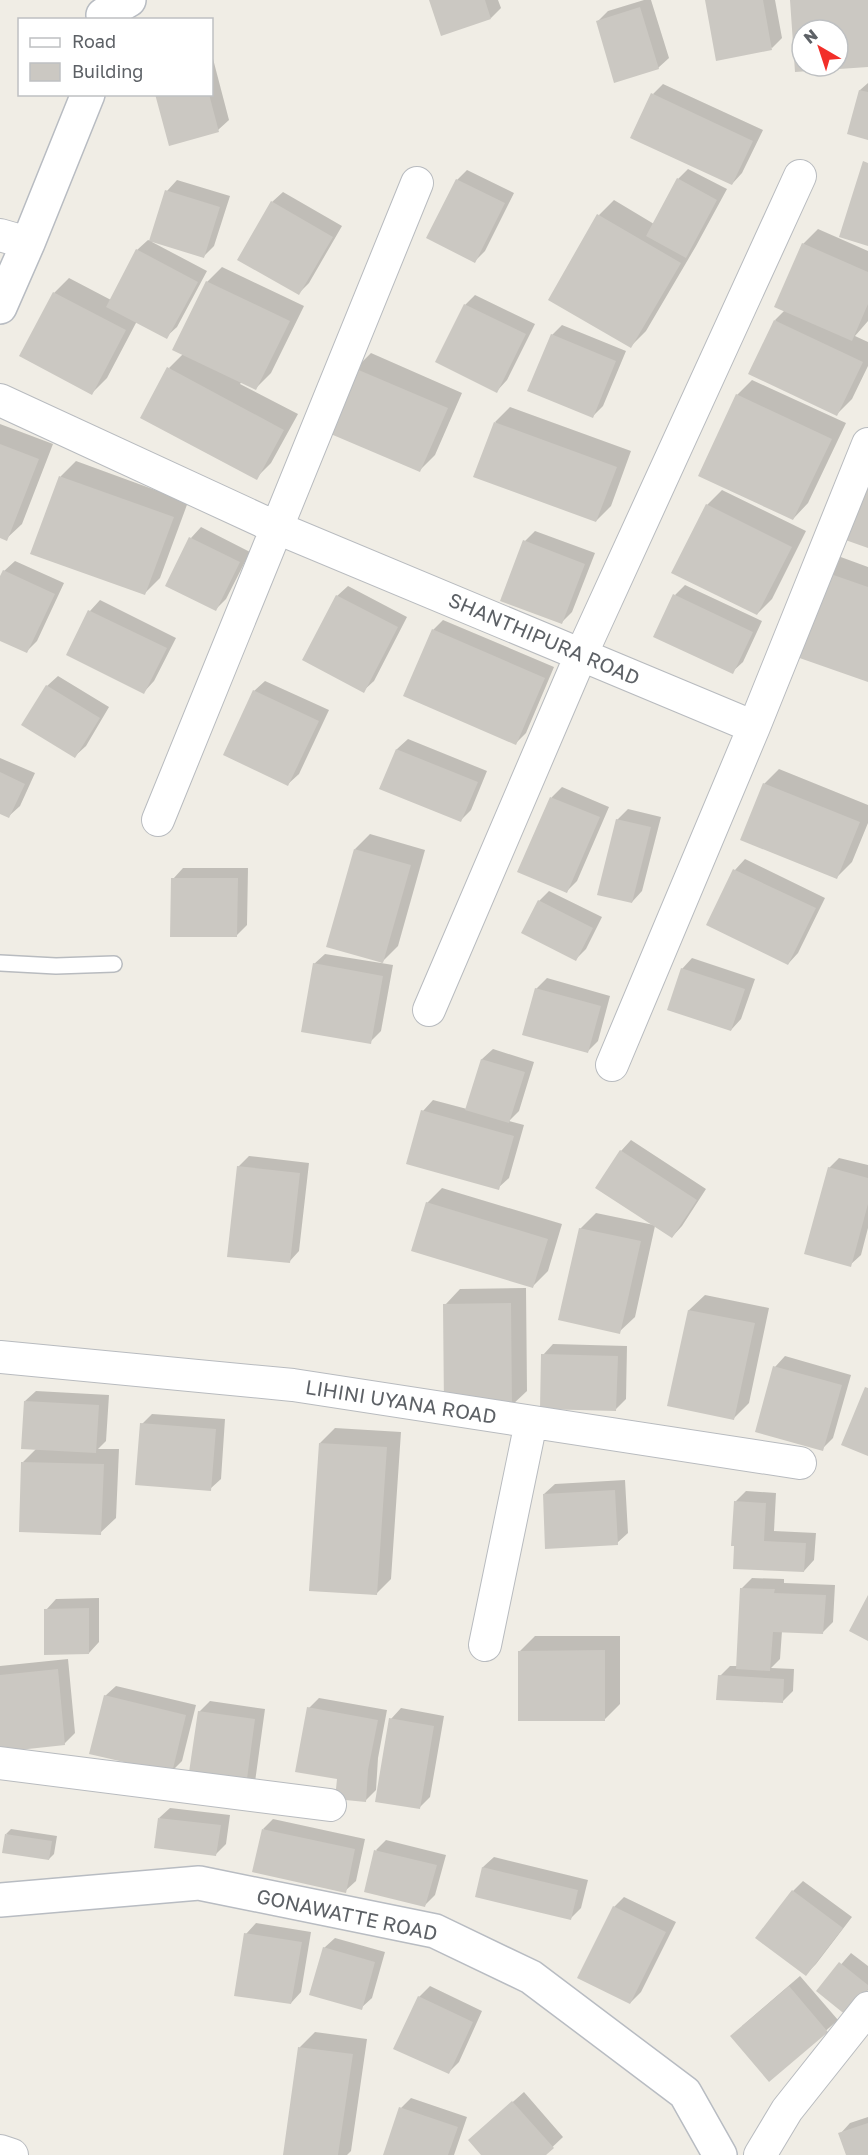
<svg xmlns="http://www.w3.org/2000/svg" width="868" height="2155" font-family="'Golos Text',sans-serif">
  <rect width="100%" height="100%" fill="#f0ede5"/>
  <path fill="#0003" d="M431,0H498L501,8L491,18Z
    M644,0H651L669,58L658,68L598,21L608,11Z
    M706,0H775L782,38L772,48Z
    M212,55L229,120L218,130L156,94H212Z
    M868,83V138L860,90Z
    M663,84L763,130L742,173L732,184L653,94Z
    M688,169L727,189L696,246L646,331L631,346L599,215L614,200L654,224L678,179Z
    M467,170L514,193L485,251L475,261L457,180Z
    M177,180L230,196L214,246L203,257L153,240L152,242L207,271L177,327L166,337L137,321L107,378L92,393L54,293L69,278L111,300L137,250L148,240L151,241L167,191Z
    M283,192L342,226L309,283L299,293L272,202Z
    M818,229L868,251V321L855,336L868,342V366L852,399L837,414L775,320L785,310L803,244Z
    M222,267L304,306L271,373L256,388L242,381L240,384L298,414L271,463L256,478L169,368L184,353L207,282Z
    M475,295L535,324L507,380L497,391L465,305Z
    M562,325L626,351L603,406L593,416L552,335Z
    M371,353L462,393L435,455L420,470L356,368Z
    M752,380L846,423L808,503L793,519L737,395Z
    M510,407L631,451L611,506L596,521L495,422Z
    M0,424L53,444L22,524L6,539L0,537Z
    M76,461L188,502L160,578L144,594L32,553L61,476Z
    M722,490L806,531L772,599L757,614L707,505Z
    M201,527L250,552L226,599L216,609L191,538Z
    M535,531L595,553L572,612L561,623L525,541Z
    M838,556L868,567V681L823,572Z
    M15,561L64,583L37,641L27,651L0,639V580L4,571Z
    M685,585L762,621L743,662L732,672L675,595Z
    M348,586L407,617L374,681L363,691L337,596Z
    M100,600L176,638L154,681L144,692L68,655L90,611Z
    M443,620L554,667L526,733L516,743L433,630Z
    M58,676L109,707L86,746L75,756L47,686Z
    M265,681L329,710L299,774L288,784L254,691Z
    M408,739L487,771L471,810L461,820L381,788L397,749Z
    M0,758L35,773L20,806L9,816L0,812Z
    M779,769L868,805V823L852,862L837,877L764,784Z
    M562,787L609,807L577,881L566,892L519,871L552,797Z
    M628,809L661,817L642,891L632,902L617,820Z
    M370,834L425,850L398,946L381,963L393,965L381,1031L370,1042L314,964L325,954L381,963L355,849Z
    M745,859L825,898L798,953L788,964L708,925L735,870Z
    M183,868H248L247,925L237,935L173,879Z
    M549,891L602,917L586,949L576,959L539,901Z
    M692,958L755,979L741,1019L731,1030L682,969Z
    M547,978L610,996L598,1041L587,1052L536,989Z
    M493,1049L534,1062L519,1111L509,1121L524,1125L509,1178L498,1188L423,1111L433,1100L467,1109L482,1059Z
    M631,1140L706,1189L682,1226L672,1237L655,1226L635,1317L619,1332L580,1229L596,1213L654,1225L621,1151Z
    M249,1156L309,1163L299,1251L289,1262L238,1167Z
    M839,1158L868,1165V1228L861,1255L850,1265L829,1168Z
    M442,1188L562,1224L548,1271L533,1286L427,1203Z
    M526,1288L527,1391L511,1406L445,1305L460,1289Z
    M705,1295L769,1308L749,1403L734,1418L669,1405L689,1310Z
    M553,1344L627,1346L626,1399L616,1409L543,1355Z
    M785,1356L851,1375L833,1438L822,1449L775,1367Z
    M36,1391L109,1395L106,1441L98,1449H119L116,1518L100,1533L23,1462L37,1448L25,1401Z
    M152,1414L225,1419L221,1479L210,1489L142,1424Z
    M335,1428L401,1432L391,1579L376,1594L320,1443Z
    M625,1480L628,1533L617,1543L544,1494L555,1484Z
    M746,1491L776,1493L774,1531L816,1533L814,1560L804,1571L734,1567L735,1502Z
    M752,1578L784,1579V1583L835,1585L833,1622L822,1633L782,1631L780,1659L771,1668L794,1669L793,1691L782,1702L720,1676L730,1666H738L742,1588Z
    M99,1598V1642L89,1653L46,1610L56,1599Z
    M535,1636H620V1704L605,1719L520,1651Z
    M68,1659L75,1733L64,1744L0,1750V1666Z
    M116,1686L196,1705L182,1761L172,1771L105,1696Z
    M319,1698L387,1710L378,1758L376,1790L365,1801L338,1778L309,1708Z
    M210,1701L265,1709L255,1782L244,1792L199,1712Z
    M401,1708L444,1716L430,1797L419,1808L391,1719Z
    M170,1808L230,1815L226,1844L216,1854L159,1818Z
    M273,1819L365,1839L356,1881L345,1891L263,1829Z
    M11,1829L57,1836L54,1854L49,1859L6,1834Z
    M386,1840L446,1855L435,1895L425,1905L376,1850Z
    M494,1857L588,1880L581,1908L571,1918L477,1896L483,1867Z
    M803,1881L852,1917L816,1964L806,1974L793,1891Z
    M624,1897L676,1922L641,1992L630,2003L614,1907Z
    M256,1923L311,1932L301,1992L291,2003L246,1934Z
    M335,1938L385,1952L372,1998L361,2008L324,1948Z
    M851,1953L868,1966V1990L857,2003L818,1991Z
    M800,1976L838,2020L770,2080L742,2026Z
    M430,1986L482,2011L459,2062L448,2073L419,1997Z
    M315,2032L367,2039L351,2151L347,2155H285L300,2047Z
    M524,2092L563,2137L544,2155H483L481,2130Z
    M411,2098L467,2117L454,2155H384L401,2108Z
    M868,2117V2155H847L840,2134L850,2123Z"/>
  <path fill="#cbc8c2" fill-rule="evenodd" d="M429,0H485L491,19L441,36Z
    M705,0H763L772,50L716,61Z
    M790,0H868V67L795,72ZM802,30H838V66H802Z
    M640,7L659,69L614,83L596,21Z
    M859,90L868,92V140L847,134Z
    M651,93L753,141L732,185L630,138Z
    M155,94H209L219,132L169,146Z
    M863,161L868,163V246L839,237Z
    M677,178L717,200L686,258L646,236Z
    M456,179L505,203L475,263L426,238Z
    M165,190L220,207L204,258L149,241Z
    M271,201L333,237L299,295L237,260Z
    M597,214L681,263L631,348L548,300Z
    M802,243L868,272V304L852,341L774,307Z
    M136,249L198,282L167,339L106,307Z
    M206,281L290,321L256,390L172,350Z
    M53,292L126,330L92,395L19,356Z
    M464,304L526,334L497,393L435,362Z
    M774,320L863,362L837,416L748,374Z
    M551,334L616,361L593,418L527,391Z
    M167,367L284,430L257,480L140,418Z
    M354,368L448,408L420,472L326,432Z
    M736,394L832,439L793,520L698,476Z
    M494,422L617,467L596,522L473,477Z
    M0,444L39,459L7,541L0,538Z
    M868,454V548L837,537Z
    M59,476L174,517L145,595L30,554Z
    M706,504L792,547L757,615L671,573Z
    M189,537L240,562L216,611L165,586Z
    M523,540L585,564L562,624L500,601Z
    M3,570L55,594L27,653L0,641V576Z
    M822,571L868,587V682L791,655Z
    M673,594L753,632L733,674L653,637Z
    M336,595L398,627L364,693L302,660Z
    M88,610L167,648L144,694L66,655Z
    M432,629L545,678L516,745L403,696Z
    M46,685L100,718L75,758L21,725Z
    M253,690L319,721L288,786L223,755Z
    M396,749L478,782L461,822L379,789Z
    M0,772L25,784L9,818L0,814Z
    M763,783L860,822L837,879L740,840Z
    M550,797L600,817L567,893L517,872Z
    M616,819L651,827L632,903L597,895Z
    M354,849L411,865L383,963L326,947Z
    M733,869L816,908L788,965L706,925Z
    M171,878H238L237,937H170Z
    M538,900L593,928L576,961L521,933Z
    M313,963L383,976L371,1044L301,1032Z
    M681,968L745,989L731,1031L667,1010Z
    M535,988L601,1006L588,1053L522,1035Z
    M481,1059L525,1072L509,1123L465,1110Z
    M421,1110L514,1136L499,1190L406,1164Z
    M620,1150L697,1200L672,1238L595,1188Z
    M237,1166L300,1173L290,1263L227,1257Z
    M828,1167L868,1178V1204L851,1267L804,1254Z
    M426,1202L548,1239L533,1288L411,1251Z
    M579,1228L641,1241L620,1334L558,1320Z
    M511,1303L512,1408H444L443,1304Z
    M688,1310L755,1323L734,1420L667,1406Z
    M541,1354L618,1356L616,1411L540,1409Z
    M773,1366L842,1385L823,1451L755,1432Z
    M865,1387L868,1388V1456L841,1445Z
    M24,1401L99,1405L96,1453L21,1449Z
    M140,1423L216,1429L211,1491L135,1485Z
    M319,1443L387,1447L377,1595L309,1591Z
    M21,1462L104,1464L101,1535L19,1532Z
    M615,1490L618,1545L545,1549L543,1494Z
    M734,1501L766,1503L764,1541L806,1543L804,1572L733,1569L734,1546H731Z
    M740,1588L775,1589L774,1593L826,1595L823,1634L773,1632L770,1671L736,1669Z
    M868,1595V1641L849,1631Z
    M89,1608V1654L44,1655V1609Z
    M605,1650V1721H518V1651Z
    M58,1669L65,1745L0,1752V1675Z
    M718,1675L784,1679L783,1703L716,1700Z
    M104,1695L186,1715L172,1773L89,1754Z
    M307,1707L378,1720L368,1770L366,1802L335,1799L337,1779L295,1772Z
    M198,1711L255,1719L245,1794L187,1786Z
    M389,1718L434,1726L420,1809L375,1802Z
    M158,1818L221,1825L216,1856L154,1848Z
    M262,1829L355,1849L346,1893L252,1872Z
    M5,1834L52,1841L49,1860L2,1853Z
    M374,1850L437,1865L425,1907L364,1892Z
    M482,1867L578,1890L571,1920L475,1897Z
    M792,1890L843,1928L806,1976L755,1938Z
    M613,1906L666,1932L630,2004L577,1978Z
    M244,1933L302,1942L291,2004L234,1996Z
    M323,1947L375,1962L362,2010L309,1995Z
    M839,1962L868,1985V1989L847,2016L816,1991Z
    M789,1986L828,2032L769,2082L730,2036Z
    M418,1996L473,2022L449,2074L393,2049Z
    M298,2047L353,2054L338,2155H283Z
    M512,2101L554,2148L546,2155H481L468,2140Z
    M399,2107L458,2127L448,2155H383Z
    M868,2123V2155H846L838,2133Z"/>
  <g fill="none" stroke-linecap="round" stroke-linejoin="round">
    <defs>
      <path id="lane" d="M0,963L56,966L114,964"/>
      <path id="street" d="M0,235L28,243
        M0,400L275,527L754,727
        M158,820L417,183
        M429,1010L581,655L800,176
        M612,1065L754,727L868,444
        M0,1357L293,1385L800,1463
        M485,1645L531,1422
        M0,1763L330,1805
        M0,2151L12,2155
        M760,2155L787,2110L868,2008"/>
      <path id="secondary" d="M103,15L129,0
        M0,307L28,243L88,94
        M0,1900L199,1883L435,1931L531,1977L685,2093L720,2155"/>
    </defs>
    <use href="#lane" stroke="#b8bbbf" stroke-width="18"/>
    <use href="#street" stroke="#b8bbbf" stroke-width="34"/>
    <use href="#secondary" stroke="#b8bcc2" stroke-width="36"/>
    <use href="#lane" stroke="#fff" stroke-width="15"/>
    <use href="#street" stroke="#fff" stroke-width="32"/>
    <use href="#secondary" stroke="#fff" stroke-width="33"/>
  </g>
  <g text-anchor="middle" stroke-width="4.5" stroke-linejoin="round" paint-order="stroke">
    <g font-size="20" fill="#5d6166" stroke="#fff">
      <text transform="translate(544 639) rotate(23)" y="7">SHANTHIPURA ROAD</text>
      <text transform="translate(401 1402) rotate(9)" y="7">LIHINI UYANA ROAD</text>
      <text transform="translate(347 1915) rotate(12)" y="7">GONAWATTE ROAD</text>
    </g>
  </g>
  <rect x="18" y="18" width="195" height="78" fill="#ffffff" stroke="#bec0c2" stroke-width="1.5"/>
  <rect x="30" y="38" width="30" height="9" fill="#ffffff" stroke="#bec0c2" stroke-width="1.5"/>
  <text x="72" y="48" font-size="18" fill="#5d6166">Road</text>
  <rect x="30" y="63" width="30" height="18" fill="#cbc8c2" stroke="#bec0c2" stroke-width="1.5"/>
  <text x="72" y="78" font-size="18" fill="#5d6166">Building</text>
  <g transform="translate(820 48) rotate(321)"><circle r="28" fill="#ffffff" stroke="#bec0c2" stroke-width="1.5"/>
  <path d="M0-4.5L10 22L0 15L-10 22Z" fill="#f22f29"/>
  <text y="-9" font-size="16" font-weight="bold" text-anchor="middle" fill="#5d6166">N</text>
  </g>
</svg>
